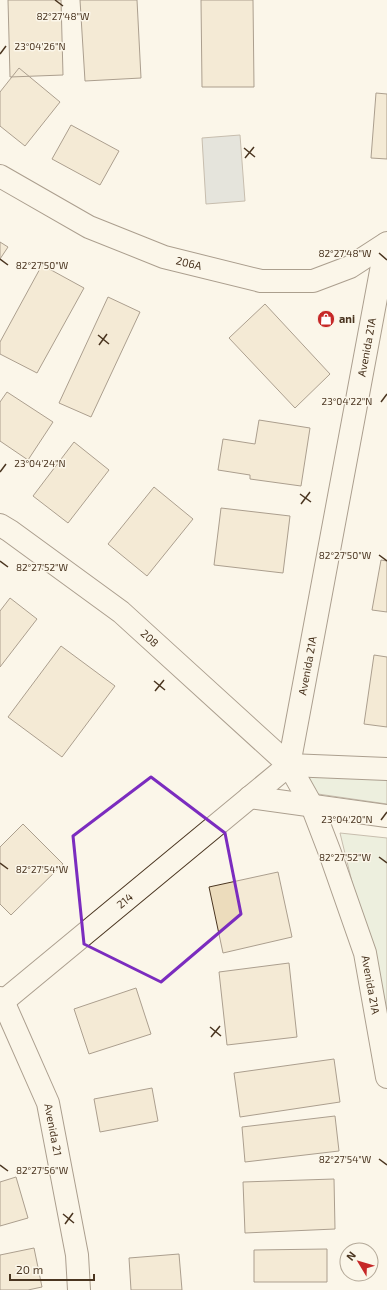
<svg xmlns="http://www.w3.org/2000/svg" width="387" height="1290" font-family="'Exo 2',sans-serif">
  <rect width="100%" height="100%" fill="#fbf6e9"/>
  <path fill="#dce7d0" stroke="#887966" d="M309,773L387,778V804L318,794L308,787Z
    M340,833L387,838V1025Z"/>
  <path fill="#c9cecd" stroke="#887966" d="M240,135L245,201L206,204L202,138Z"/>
  <path fill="#ecdcbc" stroke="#4a3520" d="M8,0H61L63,75L10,77Z
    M80,0H137L141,78L85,81Z
    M201,0H253L254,87H202Z
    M19,68L60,102L25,146L0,126V92Z
    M376,93L387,94V159L371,158Z
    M71,125L119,151L100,185L52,159Z
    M0,242L8,247L0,259Z
    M42,265L84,288L37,373L0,354V342Z
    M108,297L140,312L91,417L59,403Z
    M265,304L330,374L295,408L229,338Z
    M7,392L53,422L28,460L0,441V402Z
    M259,420L310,428L301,486L250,479V475L218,470L223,439L255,444Z
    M74,442L109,470L68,523L33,496Z
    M154,487L193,519L147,576L108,544Z
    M221,508L290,516L283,573L214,565Z
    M381,560L387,561V612L372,610Z
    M10,598L37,619L0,667V611Z
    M61,646L115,686L62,757L8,717Z
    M374,655L387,657V727L364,724Z
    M23,824L63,864L11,915L0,904V847Z
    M278,872L292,937L223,953L209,887Z
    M289,963L297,1037L227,1045L219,972Z
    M136,988L151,1034L89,1054L74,1009Z
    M334,1059L340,1102L240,1117L234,1073Z
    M152,1088L158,1121L100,1132L94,1099Z
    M335,1116L339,1151L245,1162L242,1127Z
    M16,1177L28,1218L0,1226V1182Z
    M334,1179L335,1229L245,1233L243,1182Z
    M34,1248L42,1287L28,1290H0V1255Z
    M327,1249V1282H254V1250Z
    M179,1254L182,1290H131L129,1258Z"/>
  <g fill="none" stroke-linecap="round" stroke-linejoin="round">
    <defs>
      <g id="minor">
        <path id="s1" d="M0,176L89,227L164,257L261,281H313L350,267L387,243"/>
        <path id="s2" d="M0,525L10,531L121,612L289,765L312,806L330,853L365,953L387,1077"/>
        <path id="s3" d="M289,765L386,244"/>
        <path id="s4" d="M0,998L3,1001L48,1103L77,1255L79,1290"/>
      </g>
      <g id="tertiary">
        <path d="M250,797L387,816"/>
        <path id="s5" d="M0,1004L289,765L387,769"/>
      </g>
    </defs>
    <use href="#minor" stroke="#4a3520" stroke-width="24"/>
    <use href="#tertiary" stroke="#4a3520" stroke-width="24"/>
    <use href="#minor" stroke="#fbf6e9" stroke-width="22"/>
    <use href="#tertiary" stroke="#fbf6e9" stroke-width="22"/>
  </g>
  <path d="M0 0H387V1290H0ZM151,777L225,833L241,914L161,982L84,944L73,836Z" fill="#fbf6e9" fill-opacity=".55" fill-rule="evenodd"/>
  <path fill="none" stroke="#7b2cbf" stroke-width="3" stroke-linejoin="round" d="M151,777L225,833L241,914L161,982L84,944L73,836Z"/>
  <path fill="none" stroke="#4a3520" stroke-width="1.5" d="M55,0L63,6M0,54L6,46M244,148L255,157M245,158L254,147M379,253L387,260M0,259L8,265M98,335L109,344M99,345L107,334M381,402L387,394M0,472L6,464M300,494L311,502M301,504L310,492M379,555L387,561M0,561L8,567M154,681L165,690M155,691L164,680M381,820L387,812M379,857L387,863M0,863L8,869M210,1027L221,1036M211,1037L220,1026M379,1159L387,1165M0,1165L8,1171M63,1214L74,1223M65,1224L73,1213"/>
  <defs>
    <symbol id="shop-disc" viewBox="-11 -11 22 22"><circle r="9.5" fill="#c62828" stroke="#fbf6e9"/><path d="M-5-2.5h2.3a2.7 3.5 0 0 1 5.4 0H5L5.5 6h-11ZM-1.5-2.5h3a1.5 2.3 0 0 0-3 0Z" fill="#fff"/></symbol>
  </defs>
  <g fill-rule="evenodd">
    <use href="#shop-disc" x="316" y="309" width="20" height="20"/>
  </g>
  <g text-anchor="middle" stroke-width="3" stroke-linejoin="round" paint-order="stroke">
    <g font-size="11" fill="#4a3520" stroke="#fbf6e9">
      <text dy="4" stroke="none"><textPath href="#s1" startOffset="209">206A</textPath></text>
      <text dy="4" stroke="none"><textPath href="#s3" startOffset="425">Avenida 21A</textPath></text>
      <text dy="4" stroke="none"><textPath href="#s2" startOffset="188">208</textPath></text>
      <text dy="4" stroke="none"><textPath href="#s3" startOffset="101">Avenida 21A</textPath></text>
      <text dy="4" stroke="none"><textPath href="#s5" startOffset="162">214</textPath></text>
      <text dy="4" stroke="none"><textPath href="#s2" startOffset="612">Avenida 21A</textPath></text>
      <text dy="4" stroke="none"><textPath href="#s4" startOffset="143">Avenida 21</textPath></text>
    </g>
    <g font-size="11" font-weight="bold" fill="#4a3520" stroke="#fbf6e9" text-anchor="start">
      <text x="339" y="323">ani</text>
    </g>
  </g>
  <g font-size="10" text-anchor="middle" fill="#4a3520" stroke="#fbf6e9" stroke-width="3" stroke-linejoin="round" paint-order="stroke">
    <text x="63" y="20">82°27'48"W</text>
    <text x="40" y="50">23°04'26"N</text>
    <text x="345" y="257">82°27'48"W</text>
    <text x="42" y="269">82°27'50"W</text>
    <text x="347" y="405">23°04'22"N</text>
    <text x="40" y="467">23°04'24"N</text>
    <text x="345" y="559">82°27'50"W</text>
    <text x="42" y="571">82°27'52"W</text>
    <text x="347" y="823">23°04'20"N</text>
    <text x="345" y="861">82°27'52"W</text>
    <text x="42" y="873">82°27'54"W</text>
    <text x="345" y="1163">82°27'54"W</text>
    <text x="42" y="1174">82°27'56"W</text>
  </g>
  <g transform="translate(359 1262) rotate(308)"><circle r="19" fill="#fbf6e9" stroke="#b4a999"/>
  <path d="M0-3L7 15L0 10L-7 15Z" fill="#c62828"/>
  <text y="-6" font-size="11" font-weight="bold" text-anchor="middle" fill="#4a3520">N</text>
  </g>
  <path d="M10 1274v6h84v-6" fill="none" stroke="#4a3520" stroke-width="2"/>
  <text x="16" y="1274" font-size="12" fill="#4a3520" stroke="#fbf6e9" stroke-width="3" paint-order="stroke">20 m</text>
</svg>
